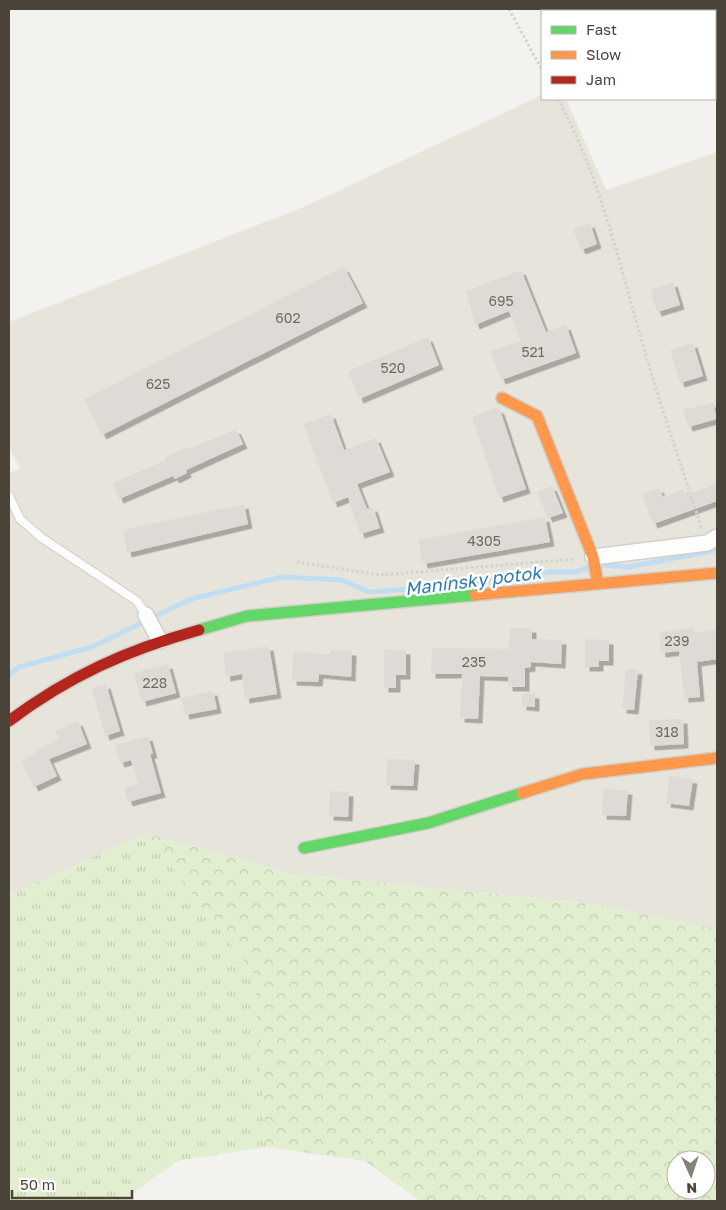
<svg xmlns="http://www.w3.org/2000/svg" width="726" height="1210" font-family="'Golos Text',sans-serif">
  <defs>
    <pattern id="grass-tufts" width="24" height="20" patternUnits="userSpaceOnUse" patternTransform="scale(1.25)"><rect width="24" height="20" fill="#e1eecf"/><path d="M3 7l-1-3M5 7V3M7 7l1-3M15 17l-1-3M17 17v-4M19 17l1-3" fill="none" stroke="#c3cdb2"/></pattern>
    <pattern id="forest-crowns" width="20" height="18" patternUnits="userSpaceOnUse" patternTransform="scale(1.25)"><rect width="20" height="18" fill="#e1eecf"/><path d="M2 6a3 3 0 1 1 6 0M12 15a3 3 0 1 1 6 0" fill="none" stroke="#c3cdb2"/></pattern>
    <filter id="shadow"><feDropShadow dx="4.5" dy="4.5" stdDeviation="0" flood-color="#0004"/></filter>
  </defs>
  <rect width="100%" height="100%" fill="#f4f2ee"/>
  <path fill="#e7e4dc" d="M542,95V99H566L606,190L717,152V929L592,904L292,874L145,833L9,896V473L20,468L9,448V322L306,206Z"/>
  <path fill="url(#grass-tufts)" d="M145,833L254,974L266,1147L178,1161L121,1201H9V896Z"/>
  <path fill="url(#forest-crowns)" fill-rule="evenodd" d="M145,833L292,874L592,904L717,929V1201H420L365,1161L266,1147L254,974ZM676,1160H706V1190H676Z"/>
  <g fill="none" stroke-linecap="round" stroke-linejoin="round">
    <path stroke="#c0ddf1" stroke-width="5" d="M600,565L629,567L717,550
      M9,675L19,667L92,647L191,599L282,577L342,580L369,592L465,585L518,572H575L591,567"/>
  </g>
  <path fill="#dedbd6" filter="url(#shadow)" d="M590,223L597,244L581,250L573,229Z
    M344,267L363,303L102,435L84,399Z
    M521,270L546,332L566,325L576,353L501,380L490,351L521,341L509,311L475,325L466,291Z
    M673,282L680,305L657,312L650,290Z
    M428,337L439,365L359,399L348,371Z
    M693,343L703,376L680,383L670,350Z
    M713,402L717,419L688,427L683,410Z
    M496,408L500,410L526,489L499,498L472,417Z
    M331,414L344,450L376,438L390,472L357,484L367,509L373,507L380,528L360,534L348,497L333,503L303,424Z
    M236,429L243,444L186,470L187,473L175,479L173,476L119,499L113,483L166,460L165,457L188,447L189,449Z
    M717,484V501L653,524L642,494L659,488L663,497L683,489L686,495Z
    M552,486L563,513L548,518L537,492Z
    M244,504L248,524L127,553L123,530Z
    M545,517L550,542L423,564L418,540Z
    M510,628H532V639L562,640L561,664L531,662V667L525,668V687H508V677L480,676L478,719L460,718L462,674H431L432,648L509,649Z
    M693,628L694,633L717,629V659L697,662L700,697L684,698L679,651L661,653L659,632Z
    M585,639L609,640V661H599V667H585Z
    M269,646L277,694L245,699L242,674L226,677L223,653Z
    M384,649L406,650V675H396V688H384Z
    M330,650L352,651L351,677L319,674L318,682L292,681L293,652L330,654Z
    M168,664L176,693L142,702L134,673Z
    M626,669L638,670L634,710L622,709Z
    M106,684L120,731L105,736L92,688Z
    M213,691L217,709L185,715L181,698Z
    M522,693L535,694V707L522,706Z
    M683,719L684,744L650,746L649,720Z
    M78,721L87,744L49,759L57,776L34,787L21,761L35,754L33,752L59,739L55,731Z
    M148,736L153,754H150L161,793L128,802L124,788L138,784L131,760L120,763L114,746Z
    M387,759L415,760L413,786L386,785Z
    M670,776L693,779L689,806L666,803Z
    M603,789L628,790L626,816L602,815Z
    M330,791L349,792L348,817L329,816Z"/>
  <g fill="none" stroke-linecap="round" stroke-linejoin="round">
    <defs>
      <path id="lane" d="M9,496L20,519L42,538L137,601L146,615"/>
      <path id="street" d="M593,557L707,543L717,537
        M146,615L160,641"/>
      <path id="fast" d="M199,630L247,616L475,595
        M304,848L428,823L522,793"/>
      <path id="slow" d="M502,398L537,416L593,557L598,584
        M475,595L717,573
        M522,793L583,774L717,758"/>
      <path id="jam" d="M9,721C69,676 127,650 199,630"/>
    </defs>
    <use href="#lane" stroke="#d2d0cb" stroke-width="10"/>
    <use href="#street" stroke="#d2d0cb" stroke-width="18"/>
    <use href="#fast" stroke="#d3cfc5" stroke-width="14"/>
    <use href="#slow" stroke="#d3cfc5" stroke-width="14"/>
    <use href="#jam" stroke="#d3cfc5" stroke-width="14"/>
    <path stroke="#d3d2cc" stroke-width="3" stroke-dasharray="2.5 2.5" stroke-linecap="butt" d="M509,9L542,70
      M558,99C598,172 618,258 641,338C659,402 681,465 702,529
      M297,562L381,575L575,559"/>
    <use href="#lane" stroke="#fdfdfc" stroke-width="8"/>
    <use href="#street" stroke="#fdfdfc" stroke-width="15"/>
    <use href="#fast" stroke="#63d668" stroke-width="11"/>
    <use href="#slow" stroke="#ff974d" stroke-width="11"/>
    <use href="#jam" stroke="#b3261e" stroke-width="11"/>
  </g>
  <g text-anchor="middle" stroke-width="5" stroke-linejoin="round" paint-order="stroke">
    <g font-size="14" fill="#706a61">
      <text x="501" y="306">695</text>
      <text x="288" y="323">602</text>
      <text x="533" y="357">521</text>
      <text x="393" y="373">520</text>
      <text x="158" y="389">625</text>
      <text x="484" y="546">4305</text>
      <text x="677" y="646">239</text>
      <text x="474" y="667">235</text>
      <text x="155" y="688">228</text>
      <text x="667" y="737">318</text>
    </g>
    <g font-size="18" font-style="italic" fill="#2e7ab2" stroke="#fff">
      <text transform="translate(473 581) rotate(-7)" y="6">Manínsky potok</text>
    </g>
  </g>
  <rect width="726" height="1210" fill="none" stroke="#4b4439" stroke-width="20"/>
  <rect x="541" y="10" width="175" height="90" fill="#ffffff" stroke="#b7b4b0"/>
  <rect x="551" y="26" width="25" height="8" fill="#63d668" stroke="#b7b4b0"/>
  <text x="586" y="35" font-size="15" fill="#4b4439">Fast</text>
  <rect x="551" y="51" width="25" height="8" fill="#ff974d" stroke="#b7b4b0"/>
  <text x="586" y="60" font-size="15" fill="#4b4439">Slow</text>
  <rect x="551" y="76" width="25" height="8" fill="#b3261e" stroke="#b7b4b0"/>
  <text x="586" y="85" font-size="15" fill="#4b4439">Jam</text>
  <g transform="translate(691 1175) rotate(177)"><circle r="24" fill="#ffffff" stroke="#b7b4b0"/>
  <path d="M0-4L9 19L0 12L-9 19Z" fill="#868178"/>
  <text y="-8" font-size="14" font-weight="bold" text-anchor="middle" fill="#4b4439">N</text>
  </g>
  <path d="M12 1190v8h120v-8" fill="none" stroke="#4b4439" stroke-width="2.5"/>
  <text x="20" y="1190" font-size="15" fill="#4b4439" stroke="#ffffff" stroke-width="4" paint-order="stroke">50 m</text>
</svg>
